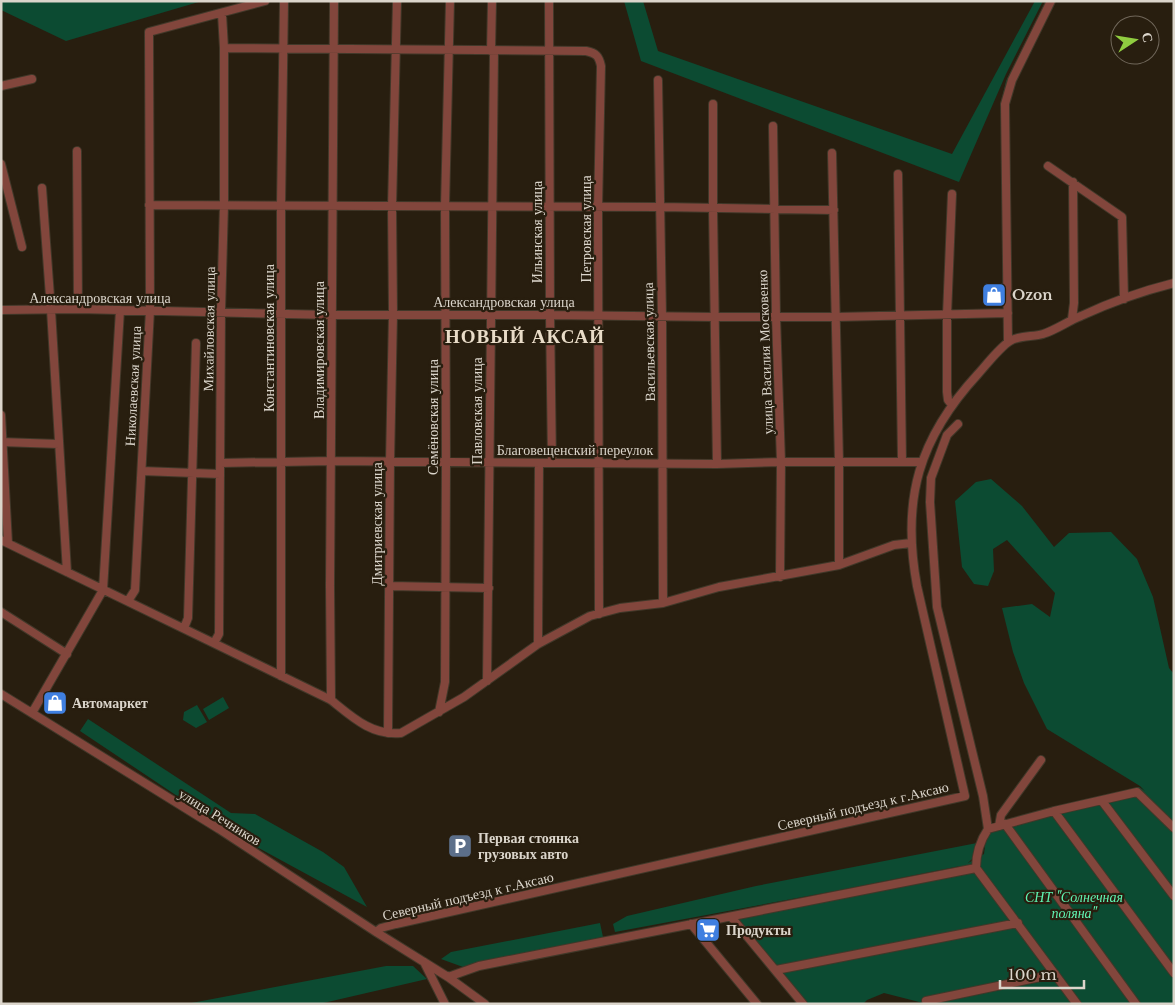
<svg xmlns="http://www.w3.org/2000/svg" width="1175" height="1005" font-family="'Libre Baskerville',serif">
  <rect width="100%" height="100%" fill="#281e0f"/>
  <path fill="#0c4b32" d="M1,1H202L66,41L1,10Z
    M624,1H643L658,51L952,154L1035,1H1043L1006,74L959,182L641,61Z
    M1046,1H1048L1009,80L1002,103L1003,310L1001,103L1006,81Z
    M991,479L1022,506L1054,547L1069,533L1111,532L1137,559L1153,597L1169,668L1174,674V1004H927L884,993L867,1000L863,1004H799L728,916L950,870L960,866L835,891L615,932L613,924L627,916L756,886L977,843L973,858L968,863L984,854L986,838L1000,823L1060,806L1139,787L1145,791L1140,786L1047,729L1024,683L1013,652L1002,608L1032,604L1050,617L1055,593L1007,540L993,549L994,571L988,586L974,584L962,567L955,501L976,482Z
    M223,697L229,708L209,720L203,709Z
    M197,705L207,722L196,728L183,720L184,712Z
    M88,719L231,813L255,814L323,852L344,867L367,907L240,838L80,731Z
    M955,794V796L397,921V919Z
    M600,923L603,937L463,967L441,959L451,952Z
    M386,966H413L427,979L319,1004H186Z"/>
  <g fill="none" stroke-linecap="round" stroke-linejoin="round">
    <defs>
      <path id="minor" d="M549,1L550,315L552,463
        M224,48L586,51C596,53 599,56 601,66L598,208L599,614
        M491,51L492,1
        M658,80L662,317L663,603
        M1,86L32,79
        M713,104V209L717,464
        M773,126L776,317L781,462L780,577
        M77,151L78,309
        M832,153L839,462V565
        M1,164L22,247
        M1048,166L1122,217L1124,299
        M898,174L902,462
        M42,188L51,310L67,572
        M149,205L660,207L834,210
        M1,310L78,309L332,315H550L715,317H836L1008,313
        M1072,319L1074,303L1073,182
        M1008,342L1005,104L1012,80L1051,1
        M952,405L948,400L947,392V315L952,194
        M1,415L8,543
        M958,424L947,435L931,478L930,502L937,607L983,796L988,829
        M1,442L59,444
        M220,463L331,461L717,464L781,462H922
        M142,471L220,474
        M1,540L331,700C352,717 372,736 401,733L464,697L538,644L590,616L620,608L663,603L719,587L839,565L894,545L911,543
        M390,586L489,588
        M128,601L135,590L150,310L149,32L265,1
        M1,612L67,654
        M184,628L188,618L196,343
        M214,643L219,634L221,311L224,205V48L222,14
        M538,644L539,463
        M281,676V205L284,1
        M487,681L494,51
        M1,694L219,829L376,932L448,977L485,1004
        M331,700L330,586L334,1
        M439,712L445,682L446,462L445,206L450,1
        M32,713L103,590L120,310
        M388,733L390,462L393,314L392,207L397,1
        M1102,801L1174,896
        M1054,811L1174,973
        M1005,824L1136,1004
        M999,826L1001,815L1041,760
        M988,829L1054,811L1137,792L1174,828
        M976,868L1077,1004
        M732,918L803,1004
        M691,924L757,1004
        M376,932L381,928L396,924L965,796L917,586C901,499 919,438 978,374C987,364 1000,347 1010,341C1020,335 1033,337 1043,334C1056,330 1068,321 1081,316C1111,302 1142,291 1174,283
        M424,962L445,1004
        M776,970L1018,923
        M448,977L479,966L976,868C976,853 980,841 988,829
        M926,1001L1055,974"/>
    </defs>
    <use href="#minor" stroke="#413829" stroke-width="10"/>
    <use href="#minor" stroke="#82463c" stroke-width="8"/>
  </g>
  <defs>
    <symbol id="shop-square" viewBox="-11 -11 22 22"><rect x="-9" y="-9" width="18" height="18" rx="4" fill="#3f7fe0" stroke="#281e0f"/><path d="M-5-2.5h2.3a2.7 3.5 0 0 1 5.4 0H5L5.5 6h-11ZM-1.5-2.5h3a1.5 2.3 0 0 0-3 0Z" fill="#fff"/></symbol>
    <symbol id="parking-square" viewBox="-11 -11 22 22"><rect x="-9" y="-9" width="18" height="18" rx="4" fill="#5c6f8a" stroke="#281e0f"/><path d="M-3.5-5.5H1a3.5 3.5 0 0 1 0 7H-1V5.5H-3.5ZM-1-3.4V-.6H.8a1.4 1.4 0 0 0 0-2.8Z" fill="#fff"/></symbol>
    <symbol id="supermarket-square" viewBox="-11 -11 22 22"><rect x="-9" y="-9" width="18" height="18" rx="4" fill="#3f7fe0" stroke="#281e0f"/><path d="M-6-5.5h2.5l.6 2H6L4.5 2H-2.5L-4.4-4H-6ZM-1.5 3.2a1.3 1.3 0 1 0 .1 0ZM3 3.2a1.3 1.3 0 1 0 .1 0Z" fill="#fff"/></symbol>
  </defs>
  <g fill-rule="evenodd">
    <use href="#shop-square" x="980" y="281" width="28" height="28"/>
    <use href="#shop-square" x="41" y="689" width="28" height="28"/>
    <use href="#parking-square" x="446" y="832" width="28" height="28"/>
    <use href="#supermarket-square" x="694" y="916" width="28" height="28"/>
  </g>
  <g text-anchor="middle" stroke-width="4.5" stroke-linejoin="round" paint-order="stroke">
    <g font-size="14" fill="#dbd5cb" stroke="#281e0f">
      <text transform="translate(586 229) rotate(-90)" y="5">Петровская улица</text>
      <text transform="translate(537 232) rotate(-90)" y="5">Ильинская улица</text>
      <text x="100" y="303">Александровская улица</text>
      <text x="504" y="307">Александровская улица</text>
      <text transform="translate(209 329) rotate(-89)" y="5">Михайловская улица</text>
      <text transform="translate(269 338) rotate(-90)" y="5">Константиновская улица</text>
      <text transform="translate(649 342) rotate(-91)" y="5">Васильевская улица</text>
      <text transform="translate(319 350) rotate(-90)" y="5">Владимировская улица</text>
      <text transform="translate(765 352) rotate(-92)" y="5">улица Василия Московенко</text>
      <text transform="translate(133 386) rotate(-87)" y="5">Николаевская улица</text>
      <text transform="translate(477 411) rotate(-90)" y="5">Павловская улица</text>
      <text transform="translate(433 417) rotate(-90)" y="5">Семёновская улица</text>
      <text x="575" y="455">Благовещенский переулок</text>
      <text transform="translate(377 524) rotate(-90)" y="5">Дмитриевская улица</text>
      <text transform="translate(863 806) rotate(-13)" y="5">Северный подъезд к г.Аксаю</text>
      <text transform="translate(220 817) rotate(32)" y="5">улица Речников</text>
      <text transform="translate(468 896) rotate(-13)" y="5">Северный подъезд к г.Аксаю</text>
    </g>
    <g font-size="14" font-weight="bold" fill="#dbd5cb" stroke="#281e0f" text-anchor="start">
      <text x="1012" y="300">Ozon</text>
      <text x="72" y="708">Автомаркет</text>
      <text x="478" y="843">Первая стоянка<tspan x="478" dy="16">грузовых авто</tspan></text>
      <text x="726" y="935">Продукты</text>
    </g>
    <g font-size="14" font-style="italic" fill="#60f5b3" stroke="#281e0f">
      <text x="1074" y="902">СНТ "Солнечная<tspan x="1074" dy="16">поляна"</tspan></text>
    </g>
    <g font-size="19" font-weight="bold" letter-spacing="1" fill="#e9dcc8" stroke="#281e0f">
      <text x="525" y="343">НОВЫЙ АКСАЙ</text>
    </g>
  </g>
  <rect width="1175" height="1005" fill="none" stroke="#dbd5cb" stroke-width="5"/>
  <g transform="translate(1135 40) rotate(78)"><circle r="24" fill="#281e0f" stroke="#70675a"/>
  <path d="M0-4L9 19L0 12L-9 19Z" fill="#90cd40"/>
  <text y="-8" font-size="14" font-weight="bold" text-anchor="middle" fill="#dbd5cb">С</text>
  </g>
  <path d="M1000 980v8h84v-8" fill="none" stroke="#dbd5cb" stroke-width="2.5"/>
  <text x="1008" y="980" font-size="15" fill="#dbd5cb" stroke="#281e0f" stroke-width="4" paint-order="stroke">100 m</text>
</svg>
